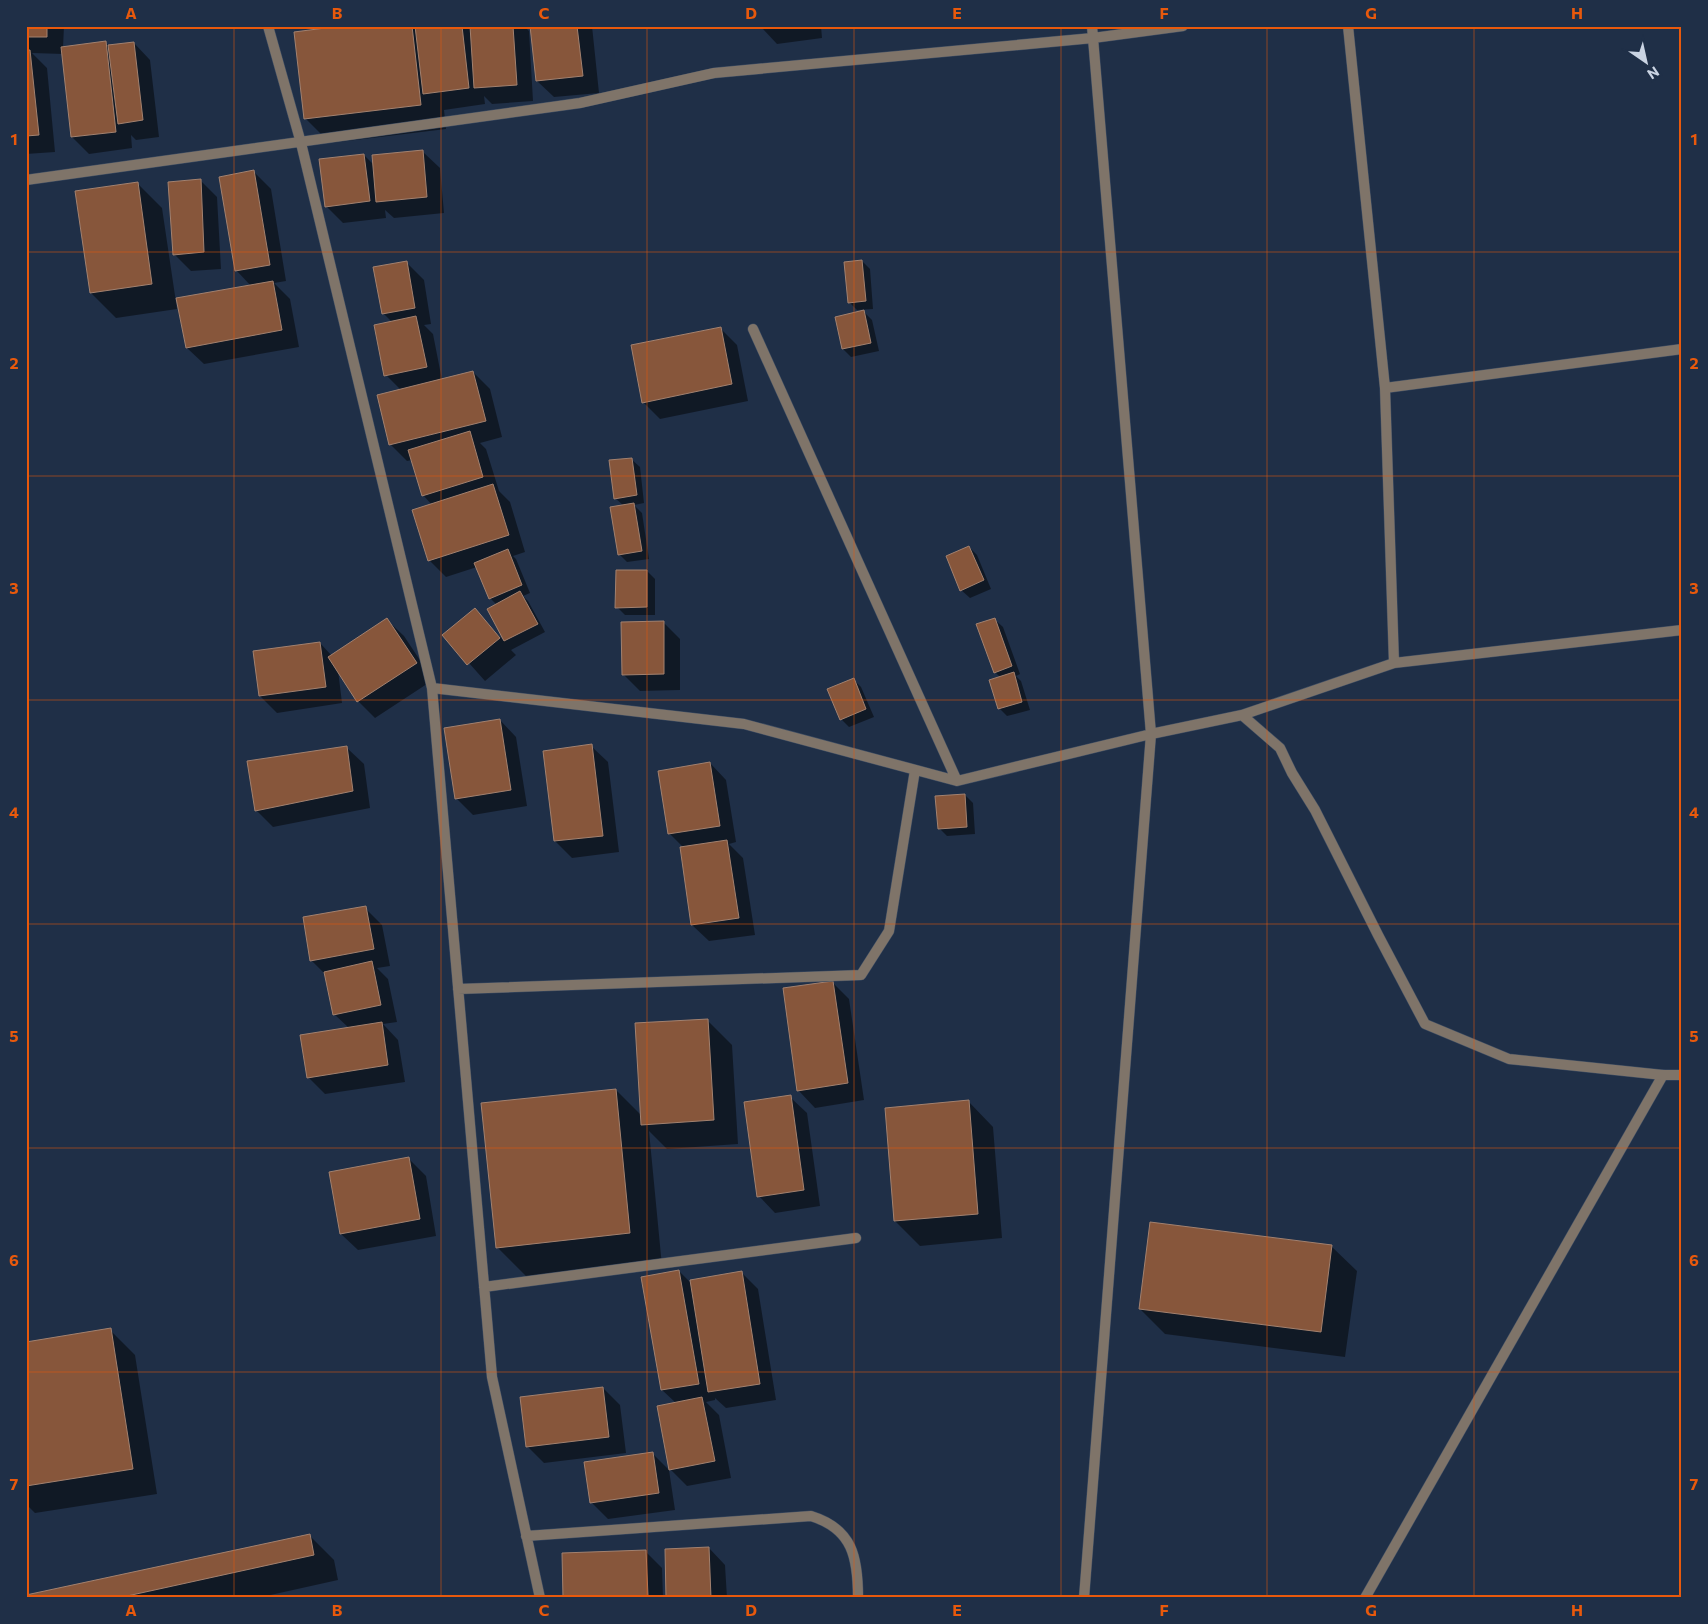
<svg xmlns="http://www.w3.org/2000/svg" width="1708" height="1624" font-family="Commissioner,sans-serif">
  <rect width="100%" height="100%" fill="#1f2f47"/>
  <path fill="#0007" d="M26,26H64L63,48L105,42L109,46L134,43L150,60L159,137L136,140L131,135L132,148L89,154L72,137L63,54L32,53L47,68L55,152L26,154Z
    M330,26H468L472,30L471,26H524L529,31L533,101L492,104L484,96L485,104L444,110L446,129L330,143L305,118L332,29Z
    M531,26H592L599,93L554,97L537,81Z
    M760,26H821L822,38L777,44Z
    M423,152L440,168L444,213L394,218L385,210L386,218L343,223L326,206L364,155L374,165Z
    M254,172L271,189L286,281L274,283L290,299L299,347L204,364L187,348L251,286L236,270Z
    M200,180L217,197L221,269L191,271L174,254Z
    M137,183L162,208L177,309L116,318L91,293Z
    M862,261L870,269L873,309L857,310L849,302Z
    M407,263L424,280L431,324L424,325L433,334L442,380L473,372L490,389L502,437L480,443L486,449L499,491L510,502L525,552L513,556L516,559L530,593L523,596L528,601L545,632L511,650L516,655L485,681L444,635L475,610L504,641L497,605L490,598L477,567L446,577L430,561L414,511L432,505L423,495L412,460L407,461L390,444L401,390L386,375L392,322L383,313Z
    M864,312L872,320L879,351L851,357L843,349Z
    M720,328L737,345L748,401L660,419L643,402Z
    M631,459L640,467L644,503L634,505L642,513L649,559L627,562L619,554L624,506L615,498Z
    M969,547L977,555L991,589L970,598L961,590Z
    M647,571L655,579V615H625L617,607Z
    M994,619L1003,627L1020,674L1016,676L1021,681L1030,710L1007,716L999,708L1000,677L995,672Z
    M387,620L404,636L433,680L375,718L358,701L338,670L342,703L277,713L260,696L320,643L332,656Z
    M663,622L680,639V690L640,691L623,674Z
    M853,679L861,687L874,717L849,727L841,719Z
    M500,720L516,737L527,806L473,815L456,798Z
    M591,746L608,762L619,852L572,858L555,841Z
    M347,748L364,764L370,808L273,827L256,810Z
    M710,763L726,780L736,842L729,844L743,858L755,935L709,941L692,925L684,848L669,833Z
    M965,795L973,803L975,834L947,836L939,828Z
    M365,908L382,925L390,966L377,968L388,979L397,1022L383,1024L398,1040L405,1082L325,1094L308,1077L349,1028L334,1014L326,975L311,960Z
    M832,982L849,999L864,1100L815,1108L799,1091L784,989Z
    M707,1020L732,1045L738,1144L667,1149L649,1131L662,1266L530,1280L497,1247L616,1090L642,1116Z
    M790,1097L807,1113L820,1206L775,1213L759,1196Z
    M968,1101L993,1127L1002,1238L920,1246L895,1221Z
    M409,1159L426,1176L436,1236L358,1250L341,1234Z
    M1331,1246L1357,1271L1345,1357L1165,1334L1140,1309Z
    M679,1271L692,1284L741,1272L758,1289L776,1400L726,1408L715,1398V1400L706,1402L719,1415L731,1478L687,1486L671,1470L676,1403L662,1390Z
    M110,1330L135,1355L157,1494L35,1513L26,1504V1343Z
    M603,1388L620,1405L626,1453L544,1463L527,1446Z
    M652,1453L669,1470L675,1510L608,1519L591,1502Z
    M309,1535L334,1560L338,1580L257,1598H26Z
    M709,1548L725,1565L727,1598H668Z
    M645,1551L662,1568L663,1598H564Z"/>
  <path fill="#87563b" stroke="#a2816f" d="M26,26H47V37H26Z
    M341,26H412L421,105L304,119L294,32Z
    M415,26H462L469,88L423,94Z
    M470,26H513L517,85L474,88Z
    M530,26H577L583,76L536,81Z
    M106,41L116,132L71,137L61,47Z
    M134,42L143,120L118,124L108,45Z
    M26,50H30L39,135L26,136Z
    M423,150L427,197L376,202L372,155Z
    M364,154L370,201L325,207L319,159Z
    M254,170L270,265L235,271L219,177Z
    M201,179L204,252L173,255L168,182Z
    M138,182L152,284L90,293L75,191Z
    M862,260L866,301L848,303L844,262Z
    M407,261L415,308L382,314L373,267Z
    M273,281L282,330L186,348L176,298Z
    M864,310L871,343L842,349L835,317Z
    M416,316L427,367L384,376L374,325Z
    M721,327L732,384L642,403L631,345Z
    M473,371L486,421L389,445L377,395Z
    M470,431L483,477L422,496L408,450Z
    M632,458L637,495L614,499L609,460Z
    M493,484L509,535L428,561L412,510Z
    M634,503L642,551L618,555L610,507Z
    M969,546L984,580L960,591L946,556Z
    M508,549L522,585L489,599L474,563Z
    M616,570H647V607L615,608Z
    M520,591L538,624L504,641L487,609Z
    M475,608L500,638L467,665L442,635Z
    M387,618L417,663L357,702L328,657Z
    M995,618L1012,666L994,673L976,624Z
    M664,621V674L622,675L621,622Z
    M320,642L326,687L259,696L253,651Z
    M1014,672L1022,702L998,709L989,680Z
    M854,678L866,709L840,720L827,689Z
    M500,719L511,790L455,799L444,728Z
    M592,744L603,836L554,841L543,751Z
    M347,746L353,791L255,811L247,761Z
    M710,762L720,826L668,834L658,771Z
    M965,794L967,827L938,829L935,796Z
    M727,840L739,918L691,925L680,847Z
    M366,906L374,949L310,961L303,917Z
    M372,961L381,1005L333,1015L324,972Z
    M833,981L848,1083L797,1091L783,988Z
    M708,1019L714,1120L641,1125L635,1023Z
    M382,1022L388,1065L307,1078L300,1035Z
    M616,1089L630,1233L496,1248L481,1103Z
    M791,1095L804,1190L757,1197L744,1102Z
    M969,1100L978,1214L894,1221L885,1108Z
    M409,1157L420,1219L340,1234L329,1172Z
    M1150,1222L1332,1245L1321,1332L1139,1309Z
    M679,1270L699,1384L661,1390L641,1277Z
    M742,1271L760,1384L708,1392L690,1280Z
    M111,1328L133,1469L26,1486V1342Z
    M603,1387L609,1437L526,1447L520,1397Z
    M702,1397L715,1461L669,1470L657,1406Z
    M653,1452L659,1493L590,1503L584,1462Z
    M310,1534L314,1555L118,1598H26V1595Z
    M709,1547L711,1598H666L665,1549Z
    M646,1550L648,1596L563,1598L562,1553Z"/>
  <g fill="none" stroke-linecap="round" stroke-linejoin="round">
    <defs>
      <path id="service" d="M1365,1598L1663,1075"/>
      <path id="minor" d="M268,26L301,143L432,688L492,1377L540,1598
        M1348,26L1385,388L1394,663
        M26,180L580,103L714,73L1093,38L1183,26
        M753,329L957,781
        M1385,388L1682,349
        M432,688L744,724L957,781L1151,734L1242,715L1280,748L1292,773L1315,810L1378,935L1425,1024L1509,1059L1663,1075H1682
        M1242,715L1394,663L1682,630
        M458,989L861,975L889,931L915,770
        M484,1287L856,1238
        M526,1536L811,1516C853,1529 858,1558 858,1598
        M1084,1598L1151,734L1092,26"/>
    </defs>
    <use href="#service" stroke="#3e4d63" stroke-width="11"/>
    <use href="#minor" stroke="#3e4d63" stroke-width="11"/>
    <use href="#service" stroke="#7f7469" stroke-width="10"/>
    <use href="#minor" stroke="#7f7469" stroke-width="10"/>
  </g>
  <path fill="none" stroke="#e8590c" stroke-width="1" stroke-opacity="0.55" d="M234,26V1598M441,26V1598M647,26V1598M854,26V1598M1061,26V1598M1267,26V1598M1474,26V1598M26,252H1682M26,476H1682M26,700H1682M26,924H1682M26,1148H1682M26,1372H1682"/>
  <rect width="1708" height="1624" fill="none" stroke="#1f2f47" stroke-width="55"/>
  <g transform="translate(1646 62) rotate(146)" stroke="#1f2f47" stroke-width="4" paint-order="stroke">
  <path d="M0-4L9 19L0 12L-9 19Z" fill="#cad4e3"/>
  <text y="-8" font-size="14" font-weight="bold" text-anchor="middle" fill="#cad4e3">N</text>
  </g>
  <rect x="28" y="28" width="1652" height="1568" fill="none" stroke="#e8590c" stroke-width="2"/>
  <g font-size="16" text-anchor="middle" font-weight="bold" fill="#e8590c">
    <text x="131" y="19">A</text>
    <text x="337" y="19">B</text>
    <text x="544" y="19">C</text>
    <text x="751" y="19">D</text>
    <text x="957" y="19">E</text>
    <text x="1164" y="19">F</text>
    <text x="1371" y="19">G</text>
    <text x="1577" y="19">H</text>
    <text x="14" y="145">1</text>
    <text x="1694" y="145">1</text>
    <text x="14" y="369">2</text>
    <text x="1694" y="369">2</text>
    <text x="14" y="594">3</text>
    <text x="1694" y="594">3</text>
    <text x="14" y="818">4</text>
    <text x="1694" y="818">4</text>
    <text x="14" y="1042">5</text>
    <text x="1694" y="1042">5</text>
    <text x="14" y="1266">6</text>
    <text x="1694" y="1266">6</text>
    <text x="14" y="1490">7</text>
    <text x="1694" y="1490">7</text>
    <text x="131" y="1616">A</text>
    <text x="337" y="1616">B</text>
    <text x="544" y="1616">C</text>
    <text x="751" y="1616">D</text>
    <text x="957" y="1616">E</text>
    <text x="1164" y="1616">F</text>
    <text x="1371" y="1616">G</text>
    <text x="1577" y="1616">H</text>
  </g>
</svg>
